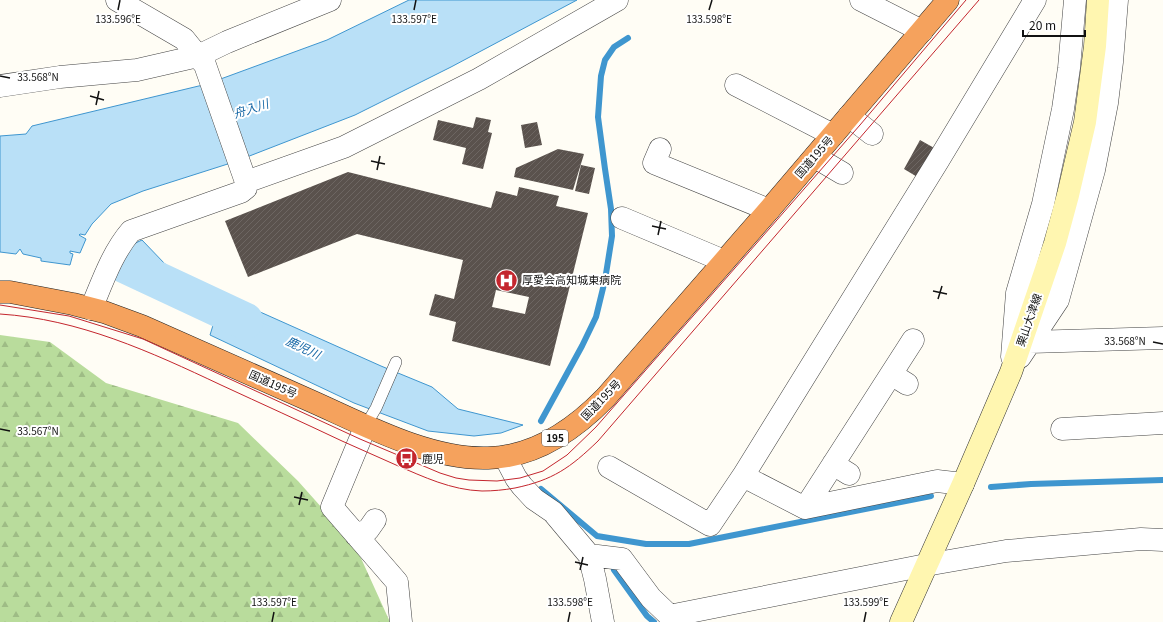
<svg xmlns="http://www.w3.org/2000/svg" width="1163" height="622" font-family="Georgia,'Noto Sans JP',serif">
  <defs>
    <pattern id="forest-firs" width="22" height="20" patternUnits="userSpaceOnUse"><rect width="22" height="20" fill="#b9dc9c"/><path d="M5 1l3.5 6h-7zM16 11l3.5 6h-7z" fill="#9ebc85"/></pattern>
    <pattern id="building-hatch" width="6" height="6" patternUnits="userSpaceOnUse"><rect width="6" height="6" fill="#5a524d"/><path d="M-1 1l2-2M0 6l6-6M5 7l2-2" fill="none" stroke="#6d6662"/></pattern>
  </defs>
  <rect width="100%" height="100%" fill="#fffdf5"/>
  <path fill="url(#forest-firs)" d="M0,335L50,342L106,383L238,423L298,481L355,545L390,622H0Z"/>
  <path fill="#b9e0f7" stroke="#3f96cf" d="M409,0H577L451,67L355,115L234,162L143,191L111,204L92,224L85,235L80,234L79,235L86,239L80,253L70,251V253L73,254L70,265L41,261V258L23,254L20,249L16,254L0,252V136L26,134L32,126L207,84L327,40Z
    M142,240L165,264L193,282L381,366L432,387L458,409L523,425L501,433L474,436L428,431L354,403L210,335L218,309L145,273L137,290L117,271L127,247Z"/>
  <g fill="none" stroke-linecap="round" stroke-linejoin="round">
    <path stroke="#3f96cf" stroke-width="6" d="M541,421L582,346L596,317L605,280L612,236L611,209L605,169L598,117L601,76L605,60L614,47L628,38
      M991,487L1031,484L1163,480
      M541,489L597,536L646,544H689L931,496
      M614,570L647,616L654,622"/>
    <path stroke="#b9e0f7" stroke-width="37" d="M121,263L245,321"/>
  </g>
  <path fill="url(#building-hatch)" fill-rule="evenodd" d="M476,117L491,120L488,132L492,133L483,169L462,164L466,148L433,140L438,120L473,128Z
    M537,122L542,145L525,148L521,125Z
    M920,140L936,149L919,178L904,169Z
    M558,149L584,154L573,190L514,177L516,168Z
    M581,165L595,168L589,194L575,191Z
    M348,172L491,208L496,191L517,196L519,187L559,196L556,206L588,213L550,366L452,341L456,322L429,315L435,294L454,299L463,260L357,234L248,277L225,221ZM496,290L529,297L525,314L492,307Z"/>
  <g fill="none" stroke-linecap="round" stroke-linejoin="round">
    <defs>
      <path id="lane" d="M366,425L376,408L396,362"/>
      <path id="street" d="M861,0L922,31
        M736,85L833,135
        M0,86L60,77L137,70L198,56L227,42L330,0
        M849,116L872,134
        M660,149L654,163L769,210
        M815,157L842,173
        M246,182L344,147L479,79L617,0
        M622,218L724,261
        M91,309C102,283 112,253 131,231L241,192L246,188V182L205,65L184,39L117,0
        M1030,342L1163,338
        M1012,357L1017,293L1043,204L1063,109L1069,68L1075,0
        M1020,357L1058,300L1094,170L1107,103L1112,62L1117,0
        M891,374L907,384
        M366,425L332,507L397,582L401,622
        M1062,429L1163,423
        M505,457L516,478L522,486L534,499L553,512L589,555L622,559L651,598L676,622
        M833,464L849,474
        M609,467L710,525L743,476L938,161L1035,0
        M743,476L805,508L937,481L963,484
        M805,508L913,340
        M356,535L368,530L375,520
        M589,555L595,579L603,622
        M669,616L926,565L1006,551L1141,539L1163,540"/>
      <path id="secondary" d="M901,622L963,484L1011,372L1055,243L1068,195L1085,122L1095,46L1098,0"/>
      <path id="highway" d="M0,292H10L73,304L104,312L142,326C198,351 254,376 311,401C363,424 429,460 488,458C535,457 574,430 606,397L769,210L948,0"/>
    </defs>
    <use href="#lane" stroke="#444" stroke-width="12"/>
    <use href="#street" stroke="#444" stroke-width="23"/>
    <use href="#secondary" stroke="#333" stroke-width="23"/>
    <use href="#highway" stroke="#222" stroke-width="23"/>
    <use href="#lane" stroke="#fff" stroke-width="11"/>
    <use href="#street" stroke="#fff" stroke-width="22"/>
    <use href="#secondary" stroke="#fff6b0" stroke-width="22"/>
    <use href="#highway" stroke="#f5a25d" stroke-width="22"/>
    <path stroke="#c4262e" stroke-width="1" d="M0,305L69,316L143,339L360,439L440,473L456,478L469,480L497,481L520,478L543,471L567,455L596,427L860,125L966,0
      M0,314C79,319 151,352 221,385C262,404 302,422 342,441C360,449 378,457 396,465C424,477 451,490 482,491C493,491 504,490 515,488C553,480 570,468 598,441L979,0"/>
  </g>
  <path fill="none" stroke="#111" stroke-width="1.5" d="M118,10L120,0M414,10L416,0M709,10L712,0M0,76L10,78M90,96L104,100M96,105L99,91M371,161L385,164M377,170L380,156M652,226L666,229M658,235L661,221M933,291L947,294M938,299L942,286M1153,342L1163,344M0,429L10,431M294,497L308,500M299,505L302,492M575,562L588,565M580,570L583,557M272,622L274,612M568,622L570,612M864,622L866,612"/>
  <defs>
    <symbol id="hospital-disc" viewBox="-11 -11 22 22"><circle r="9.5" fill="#c4262e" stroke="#fff"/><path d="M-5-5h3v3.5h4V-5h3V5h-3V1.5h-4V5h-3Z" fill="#fff"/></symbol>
    <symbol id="bus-disc" viewBox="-11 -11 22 22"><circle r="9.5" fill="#c4262e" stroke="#fff"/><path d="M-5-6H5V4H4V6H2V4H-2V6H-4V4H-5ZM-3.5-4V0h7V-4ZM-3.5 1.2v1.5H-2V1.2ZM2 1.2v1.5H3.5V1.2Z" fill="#fff"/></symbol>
  </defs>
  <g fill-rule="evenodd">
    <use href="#hospital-disc" x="494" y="268" width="25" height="25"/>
    <use href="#bus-disc" x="394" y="446" width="25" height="25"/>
  </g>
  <g text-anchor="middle" stroke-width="4" stroke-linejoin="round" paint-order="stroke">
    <rect fill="#fff" stroke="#585858" stroke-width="1" x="542" y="430" width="26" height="16" rx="3"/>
    <g font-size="10" font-weight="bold" fill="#111">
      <text x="555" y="442">195</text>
    </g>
    <g font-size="11" fill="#111" stroke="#fff">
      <text transform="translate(814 157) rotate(-49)" y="4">国道195号</text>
      <text transform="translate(1029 320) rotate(-71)" y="4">栗山大津線</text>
      <text transform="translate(273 384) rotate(24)" y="4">国道195号</text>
      <text transform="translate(601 400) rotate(-46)" y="4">国道195号</text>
    </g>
    <g font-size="11" fill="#111" stroke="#fff" text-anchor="start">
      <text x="522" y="284">厚愛会高知城東病院</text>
      <text x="422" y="463">鹿児</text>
    </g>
    <g font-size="12" font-style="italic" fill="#1768a6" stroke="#fff">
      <text transform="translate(251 109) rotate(-18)" y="4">舟入川</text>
      <text transform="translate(303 348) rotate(25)" y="4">鹿児川</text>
    </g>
  </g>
  <g font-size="10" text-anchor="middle" fill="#111" stroke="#fff" stroke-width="4" stroke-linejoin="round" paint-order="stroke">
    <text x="414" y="23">133.597°E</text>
    <text x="709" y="23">133.598°E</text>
    <text x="118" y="23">133.596°E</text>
    <text x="38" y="81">33.568°N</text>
    <text x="1125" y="345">33.568°N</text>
    <text x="38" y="435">33.567°N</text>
    <text x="274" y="606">133.597°E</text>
    <text x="570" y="606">133.598°E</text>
    <text x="866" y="606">133.599°E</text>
  </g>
  <path d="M1023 30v6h62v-6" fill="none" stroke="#111111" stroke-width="2"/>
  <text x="1029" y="30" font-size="12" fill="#111111" stroke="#ffffff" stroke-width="3" paint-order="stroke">20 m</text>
</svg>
